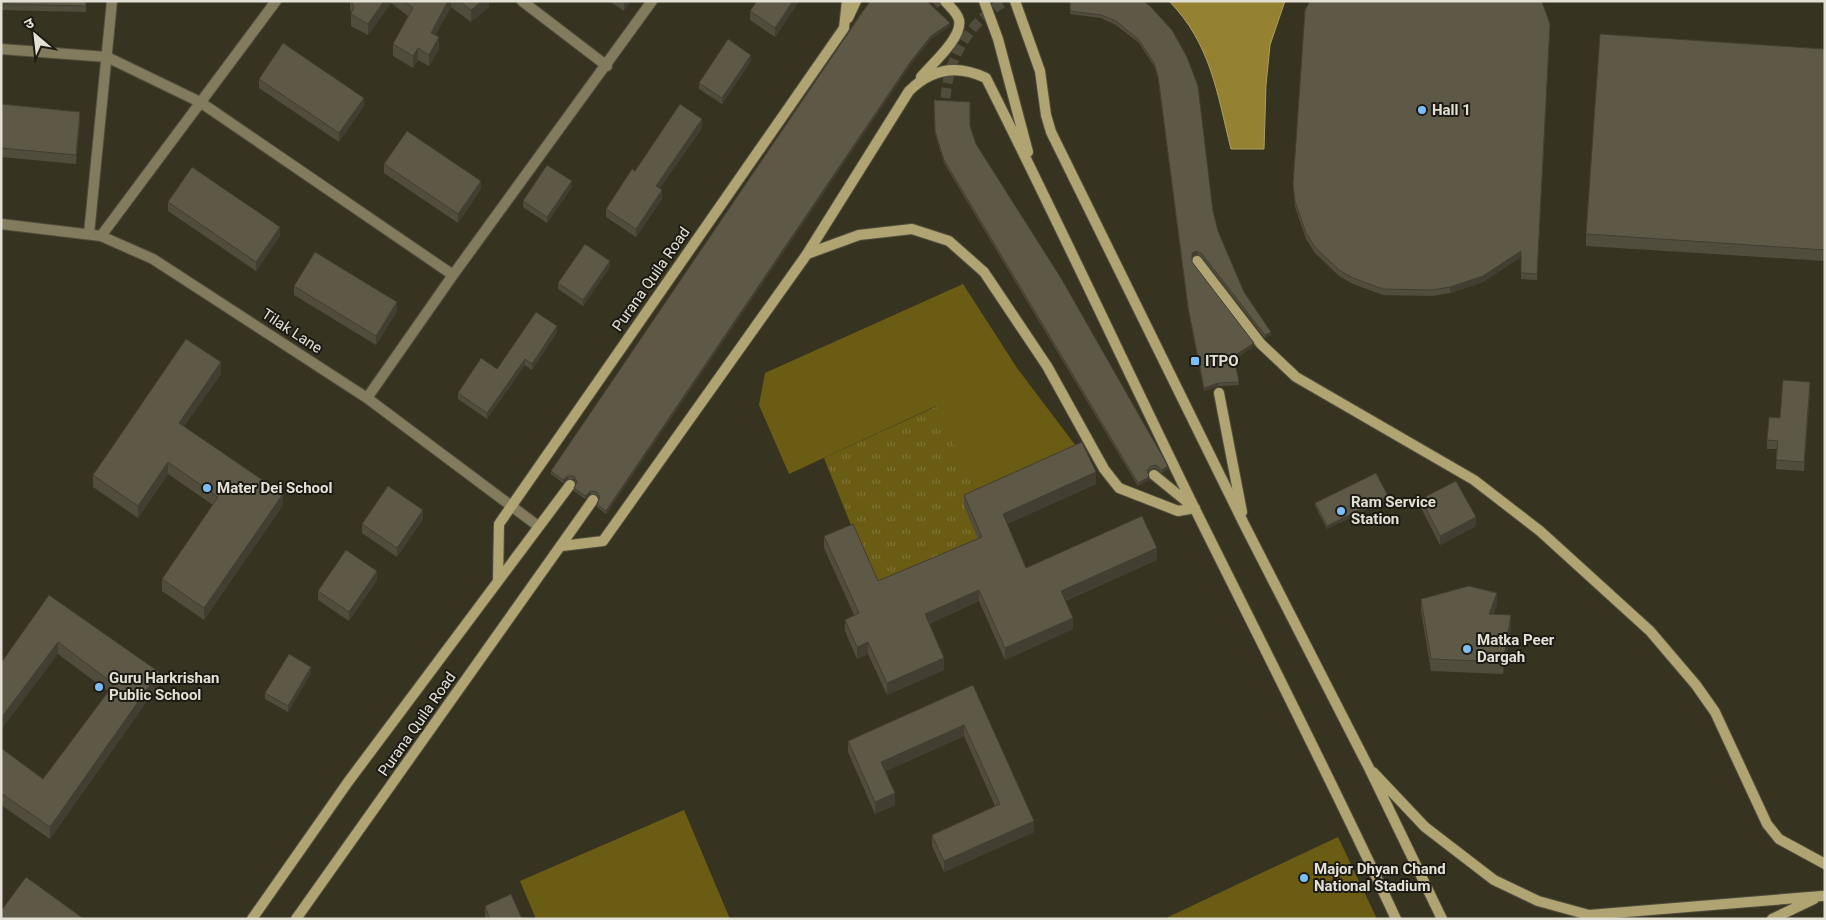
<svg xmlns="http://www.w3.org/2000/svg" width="1826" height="920" font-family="Roboto,'Noto Sans Devanagari',sans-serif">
  <defs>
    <pattern id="park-tufts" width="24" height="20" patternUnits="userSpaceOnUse" patternTransform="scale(1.25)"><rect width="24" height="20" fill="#6b5c14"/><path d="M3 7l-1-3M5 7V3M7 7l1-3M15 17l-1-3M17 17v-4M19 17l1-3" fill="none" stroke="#807335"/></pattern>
  </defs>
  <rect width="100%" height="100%" fill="#373321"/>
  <path fill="url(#park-tufts)" d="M937,406L979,499L982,549L878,592L824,458Z"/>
  <path fill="#6b5c14" d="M963,284L1017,368L1082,454L979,499L936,406L789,474L759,405L765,373Z
    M684,810L730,919H536L520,881Z
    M1338,837L1377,919H1164Z"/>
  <path fill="#948132" stroke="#ac9e63" d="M1169,1H1285L1270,45L1266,85L1264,149H1231C1217,93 1211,44 1169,1Z"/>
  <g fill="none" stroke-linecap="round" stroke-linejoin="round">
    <path stroke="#514d3c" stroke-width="10" stroke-dasharray="10 5" stroke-linecap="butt" d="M922,13L938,1
      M946,113C942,69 966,22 1006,1"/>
    <defs>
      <path id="street" d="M522,1L607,66
        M1,49L107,57L200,102L453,275
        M1,224L101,236L153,259L367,398L538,526
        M89,234L112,1
        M101,236L276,1
        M367,398L453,275L652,1"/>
      <path id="secondary" d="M984,1L998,39L1028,152
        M1015,1L1040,71L1046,115L1051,132L1245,526L1370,770L1442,919
        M848,18L856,1
        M921,77C932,64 963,37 959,20C957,12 950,7 945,1
        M807,254L909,91C931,69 957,64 986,78C1058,221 1125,366 1195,509C1263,646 1332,781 1396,919
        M1197,261L1261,344L1296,377L1474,480L1540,531L1650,631L1696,685L1715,712L1767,824L1779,839L1825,864
        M1219,393L1242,512
        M1154,475L1192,506
        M562,546L603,541L807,254L859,235L912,229L949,241L984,272L1047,366L1104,469L1119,488L1178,511L1195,508
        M498,579L499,524L844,28L847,1
        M1373,772L1425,827L1494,880L1538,901L1589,915L1822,896
        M252,919L348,782L570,485
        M296,919L593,500
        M1772,919L1814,899"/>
    </defs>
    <use href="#street" stroke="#534f3e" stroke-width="12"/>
    <use href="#secondary" stroke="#534f3e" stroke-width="12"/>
    <use href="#street" stroke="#837b5d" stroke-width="10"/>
    <use href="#secondary" stroke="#b0a473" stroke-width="10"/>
  </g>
  <path fill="#514d3d" d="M1,1H86V12L1,10Z
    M350,1H489V7L471,22L451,7L435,35L439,49L429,66L418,60L413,68L393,56V44L408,16L391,3L368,35L351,26V13L350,8Z
    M609,1H630L624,11Z
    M757,1H799L775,37L750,20V11Z
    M1070,1H1144L1213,211L1218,231L1244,292L1271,335L1265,338L1202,257L1197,254L1192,256V263L1254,346L1235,359L1239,385L1218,386L1204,391L1188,310L1158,79L1154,66L1139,43L1116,25L1101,18L1070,14Z
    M863,10L950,26L931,39L911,64L606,514L597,507V504L599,499L597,495L591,494L585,499L574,491V488L576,484L574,479H568L563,483L551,474V471Z
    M1550,30L1537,280L1521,279V257L1483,282L1450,293L1433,296L1383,295L1353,284L1339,276L1315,253L1306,239L1295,207L1293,184Z
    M1825,49V261L1586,246V234Z
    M751,61L722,104L699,89V83Z
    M259,79L364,106L339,142L259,88Z
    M934,100L970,126L976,144L1168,469L1162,473L1156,468L1151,469L1148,473L1149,480L1138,486L944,163L935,134Z
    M1,104L80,121L76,164L1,157Z
    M702,128L660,188L662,199L636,237L606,217V209L635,171Z
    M384,164L481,189L458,223L384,173Z
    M572,187L547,223L523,207V201Z
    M168,202L280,236L256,271L168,211Z
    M610,267L583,306L558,289V283Z
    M294,286L397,311L376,345L294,295Z
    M557,332L532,370L525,365L487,419L458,399V393L497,369Z
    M221,374L184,426L283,505L204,620L162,591V579L213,505L168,474L138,518L93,487V475Z
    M1810,391L1804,471L1776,469L1777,449H1767V440L1780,418Z
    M1096,484L1007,524L1026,568L1157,560L1065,601L1073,629L1005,660L979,601L929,624L944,670L887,695L868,654L857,659L845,631V620L854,615L824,548V536L878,581L978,539L964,506V495Z
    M1388,499L1327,529L1315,506V503Z
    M1421,499L1476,526L1440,545L1421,508Z
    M423,519L397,557L362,533V524Z
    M377,580L349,621L318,600V591Z
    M49,595L159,684L50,839L1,805V748L43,779L109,692L58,654Z
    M1421,599L1497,605L1493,614L1511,627L1503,674L1431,671L1421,611Z
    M311,673L288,712L265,699V693Z
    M973,685L1034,832L944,872L932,846V835L995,806L964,736L886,771L895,805L875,814L848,752V741Z
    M485,906L522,919H485Z"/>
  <path fill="#423e32" d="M384,1H391V3L368,35V24Z
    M448,1H451V7L431,44V33Z
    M482,1H489V7L471,22V10Z
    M624,1H630L624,11Z
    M793,1H799L775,37V28Z
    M950,23V26L931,39L911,64L606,514V511L911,61L931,36Z
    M439,37V49L429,66V55Z
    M418,48V60L413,68V56Z
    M751,55V61L722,104V98Z
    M364,98V106L339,142V133Z
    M80,112V121L76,164V155Z
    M702,119V128L656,194V186Z
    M481,181V189L458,223V214Z
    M572,181V187L547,223V217Z
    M662,190V199L636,237V229Z
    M280,227V236L256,271V262Z
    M1197,251V254L1192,256V253Z
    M1521,251V257L1483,282L1450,293V287Z
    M610,261V267L583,306V300Z
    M397,302V311L376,345V336Z
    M557,326V332L532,370V364Z
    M1271,332V335L1265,338V335Z
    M1254,343V346L1234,359V356Z
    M525,359V365L487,419V413Z
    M221,362V374L179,434V423Z
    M1810,382V391L1804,471V462Z
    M1218,383V386L1204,391V388Z
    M168,462V474L138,518V506Z
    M1168,466V469L1162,473V470Z
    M1096,472V484L1003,526V514Z
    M568,476V479L563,483V480Z
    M1149,477V480L1138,486V483Z
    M591,491V494L585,499V496Z
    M283,494V505L204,620V608Z
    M1388,496V499L1327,529V526Z
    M423,510V519L397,557V548Z
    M1476,517V526L1440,545V536Z
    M1157,548V560L1061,602V591Z
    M377,571V580L349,621V612Z
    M979,590V601L925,626V614Z
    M1497,593V605L1489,625V614Z
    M1511,615V627L1503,674V662Z
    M1073,618V629L1005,660V648Z
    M58,642V654L1,730V718Z
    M868,642V654L857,659V647Z
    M944,658V670L887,695V683Z
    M311,667V673L288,712V706Z
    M159,672V684L50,839V827Z
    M964,725V736L881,773V762Z
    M895,793V805L875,814V802Z
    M1034,821V832L944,872V861Z"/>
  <path fill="#5e5947" stroke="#423e32" d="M1,1H86V6L1,4Z
    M351,1H384L368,24L351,14L354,7Z
    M404,1H448L431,33L439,37L429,55L418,48L413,56L393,44L413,8Z
    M459,1H482L471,10Z
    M757,1H793L775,28L750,11Z
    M870,1H927L950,23L931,36L911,61L606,511L597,504L600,497L597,492L591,491L585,496L574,488L577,482L574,476H568L563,480L551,471Z
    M1070,1H1144L1151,7L1172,30L1187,57L1198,86L1213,211L1218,231L1244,292L1271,332L1265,335L1202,254L1197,251L1192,253V262L1254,343L1234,356L1239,382L1218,383L1204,388L1188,307L1158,76L1154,63L1139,40L1116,21L1101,15L1070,11Z
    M1310,1H1541L1544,7L1550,24L1537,274L1521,273V251L1483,276L1450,287L1433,290L1383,289L1353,278L1339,270L1315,247L1306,233L1295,201L1293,184L1305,10Z
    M1600,34L1825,49V250L1586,234Z
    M728,39L751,55L722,98L699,83Z
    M283,43L364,98L339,133L259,79Z
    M934,100L970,102V126L976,144L1061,278L1168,466L1162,470L1156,465L1151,466L1147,470L1149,477L1138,483L944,160L935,131Z
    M1,104L80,112L76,155L1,148Z
    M680,104L702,119L656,186L662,190L636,229L606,209L632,169L635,171Z
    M407,131L481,181L458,214L384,164Z
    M547,165L572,181L547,217L523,201Z
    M192,167L280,227L256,262L168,202Z
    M585,244L610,261L583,300L558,283Z
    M315,252L397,302L376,336L294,286Z
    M536,312L557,326L532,364L525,359L487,413L458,393L481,358L497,369Z
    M186,339L221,362L179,423L283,494L204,608L162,579L218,497L168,462L138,506L93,475Z
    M1783,380L1810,382L1804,462L1776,460L1778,441L1767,440L1769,417L1780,418Z
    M1082,442L1096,472L1003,514L1026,568L1142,516L1157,548L1061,591L1073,618L1005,648L979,590L925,614L944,658L887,683L868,642L857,647L845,620L859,613L824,536L853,524L878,581L982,537L964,495Z
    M1376,473L1388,496L1327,526L1315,503Z
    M1456,481L1476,517L1440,536L1421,499Z
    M388,486L423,510L397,548L362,524Z
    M346,550L377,571L349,612L318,591Z
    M1469,586L1497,593L1489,614L1511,615L1503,662L1431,659L1421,599Z
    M49,595L159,672L50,827L1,793V748L43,779L114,684L58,642L1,718V663Z
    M289,654L311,667L288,706L265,693Z
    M973,685L1034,821L944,861L932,835L1000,804L964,725L881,762L895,793L875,802L848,741Z
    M26,877L84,919H1V911Z
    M511,894L522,919H490L485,906Z"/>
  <g fill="#7cbef9" stroke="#1c1a13" stroke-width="2">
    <circle cx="1422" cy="110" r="5"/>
    <rect x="1190" y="356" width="10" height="10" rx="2.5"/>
    <circle cx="207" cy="488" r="5"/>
    <circle cx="1341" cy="511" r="5"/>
    <circle cx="1467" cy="649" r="5"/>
    <circle cx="99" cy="687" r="5"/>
    <circle cx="1304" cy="878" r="5"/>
  </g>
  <g text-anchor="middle" stroke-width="4" stroke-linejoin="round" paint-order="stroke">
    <g font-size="15" font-weight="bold" fill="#e3e1d6" stroke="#1c1a13" text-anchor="start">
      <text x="1432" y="115">Hall 1</text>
      <text x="1205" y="366">ITPO</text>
      <text x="217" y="493">Mater Dei School</text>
      <text x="1351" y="507">Ram Service<tspan x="1351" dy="17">Station</tspan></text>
      <text x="1477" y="645">Matka Peer<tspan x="1477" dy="17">Dargah</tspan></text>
      <text x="109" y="683">Guru Harkrishan<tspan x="109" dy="17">Public School</tspan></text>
      <text x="1314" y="874">Major Dhyan Chand<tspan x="1314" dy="17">National Stadium</tspan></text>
    </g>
    <g font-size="15" fill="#e3e1d6" stroke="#1c1a13">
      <text transform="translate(651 279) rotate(-55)" y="5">Purana Quila Road</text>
      <text transform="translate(292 331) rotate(33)" y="5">Tilak Lane</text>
      <text transform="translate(417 724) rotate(-55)" y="5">Purana Quila Road</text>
    </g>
  </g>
  <rect width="1826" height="920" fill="none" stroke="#e3e1d6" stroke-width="5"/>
  <g transform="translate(35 35) rotate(332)" stroke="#1c1a13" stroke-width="4" paint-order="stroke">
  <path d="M0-4L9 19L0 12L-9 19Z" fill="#e3e1d6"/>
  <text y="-8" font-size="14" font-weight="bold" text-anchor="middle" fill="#e3e1d6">उ</text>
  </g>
</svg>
